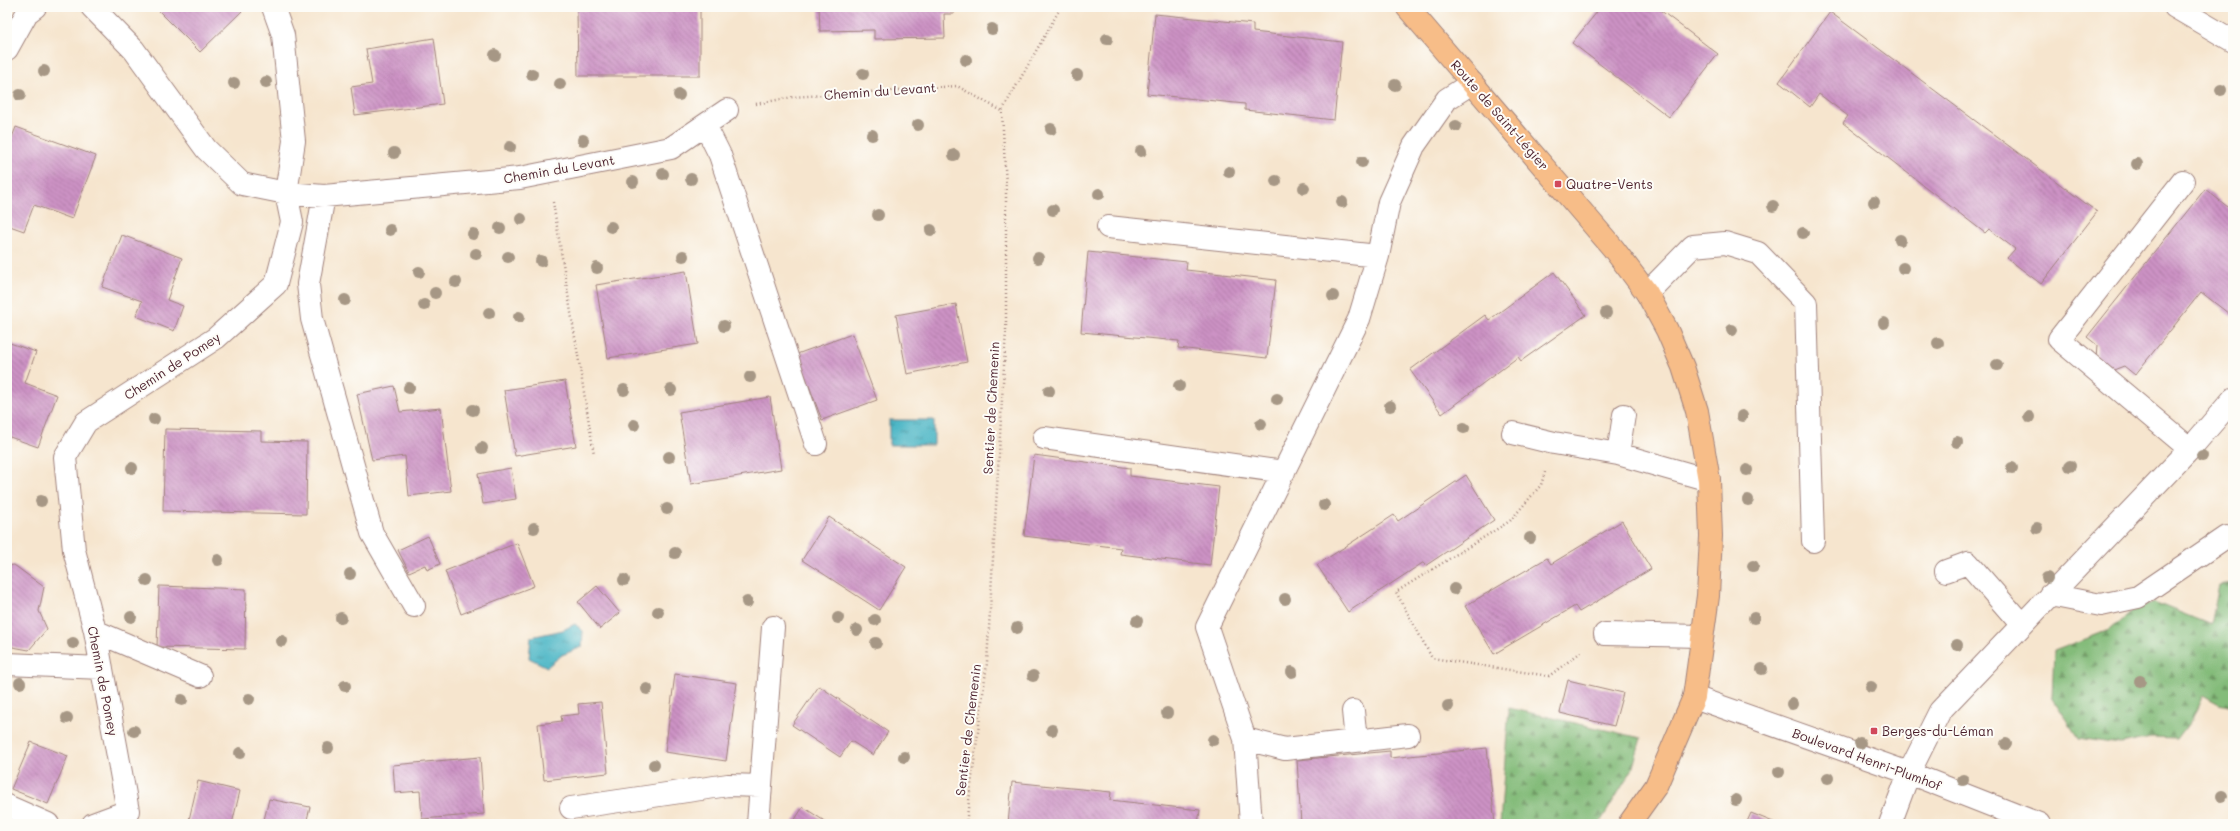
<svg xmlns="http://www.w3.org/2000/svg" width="2240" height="831" font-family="Mali,sans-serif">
  <defs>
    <pattern id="forest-firs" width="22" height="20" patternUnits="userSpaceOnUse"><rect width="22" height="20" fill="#84bc7a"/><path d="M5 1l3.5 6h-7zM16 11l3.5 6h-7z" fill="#6e9864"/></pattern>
    <pattern id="water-ripples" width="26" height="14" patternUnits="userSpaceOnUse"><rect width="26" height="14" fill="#49b5c5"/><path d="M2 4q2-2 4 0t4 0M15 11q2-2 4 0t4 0" fill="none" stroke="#3f93a0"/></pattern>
    <pattern id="building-back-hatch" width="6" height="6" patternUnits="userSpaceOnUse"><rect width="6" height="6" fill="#cc92c4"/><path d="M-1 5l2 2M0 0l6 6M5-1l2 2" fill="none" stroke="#a8779f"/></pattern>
  </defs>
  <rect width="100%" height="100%" fill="#fdfcf7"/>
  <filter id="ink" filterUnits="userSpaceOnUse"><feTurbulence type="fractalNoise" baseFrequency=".025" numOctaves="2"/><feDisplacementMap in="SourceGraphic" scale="8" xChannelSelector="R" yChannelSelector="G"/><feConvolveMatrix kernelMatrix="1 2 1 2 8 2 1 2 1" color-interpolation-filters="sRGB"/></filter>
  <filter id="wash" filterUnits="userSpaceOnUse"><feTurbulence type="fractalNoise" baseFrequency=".012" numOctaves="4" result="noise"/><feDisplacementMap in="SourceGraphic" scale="16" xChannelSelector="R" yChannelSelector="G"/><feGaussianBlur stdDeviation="0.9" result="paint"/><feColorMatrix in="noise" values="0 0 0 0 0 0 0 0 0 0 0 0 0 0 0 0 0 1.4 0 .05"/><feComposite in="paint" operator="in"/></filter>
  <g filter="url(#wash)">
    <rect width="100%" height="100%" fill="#f6e5ce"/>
    <path fill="url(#forest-firs)" stroke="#676e52" d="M2233,583V707L2219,704L2203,695L2192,719L2177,739L2151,738L2120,744L2078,738L2052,697L2054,651L2109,630L2131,611L2154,602L2211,625L2219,585Z
      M1509,708L1641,738L1632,770L1599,824H1500Z"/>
    <path fill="url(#water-ripples)" stroke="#4a6a78" d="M889,420H934V445H889Z
      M575,624L583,631L582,647L562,655L547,667L529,658L531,637L563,630Z"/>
    <g id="blocks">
      <path fill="url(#building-back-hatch)" d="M159,7H238L242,11L200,52L157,9Z
        M819,7H954V14H944L945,38L874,39V30L820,31Z
        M1601,7H1656L1718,54L1669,117L1572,43Z
        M700,9V76H578L577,10Z
        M1830,12L2097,212L2041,284L2007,258L2015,249L1989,229L1985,233L1843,123L1848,116L1819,94L1810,107L1779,82Z
        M1155,14L1253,24V32L1342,42L1334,120L1245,110V104L1147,94Z
        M434,38L443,104L355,115L351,87L372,84L366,49Z
        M16,127L96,156L72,219L34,205L24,231L7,225V150Z
        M2205,189L2233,211V317L2201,292L2135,375L2124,366L2111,371L2096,360L2097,345L2087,337Z
        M122,235L182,258L167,300L183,306L174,331L136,316L142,301L102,287Z
        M1088,252L1187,262L1186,270L1276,280L1267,358L1178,348L1179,341L1081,332Z
        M686,271L698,344L608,358L596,285Z
        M1554,272L1586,315L1521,361L1518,357L1442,414L1410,370L1485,315L1489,320Z
        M956,304L967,362L907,374L896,315Z
        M852,334L877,400L822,420L797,354Z
        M7,342L36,352L25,383L57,395L38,447L7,436Z
        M565,381L576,446L515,456L504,390Z
        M394,386L400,412L441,408L451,491L409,496L405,456L372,460L357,394Z
        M770,397L781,469L691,484L679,412Z
        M165,429L261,431V441L307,442L306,514L163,511Z
        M1034,455L1130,468V476L1219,487L1210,565L1120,554L1121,548L1024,536Z
        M511,468L516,499L483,504L478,474Z
        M1466,475L1494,520L1425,566L1424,562L1348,612L1317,565L1394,515L1398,521Z
        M829,517L906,567L879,610L802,560Z
        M1622,521L1651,569L1579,612L1575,606L1494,654L1465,606L1547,558L1551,564Z
        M428,536L440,564L427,570L425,565L409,572L398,550Z
        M517,543L534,586L461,614L445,571Z
        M14,565L44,587L39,611L47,629L29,650L7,646V566Z
        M159,586L246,589L245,649L157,647Z
        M597,586L620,613L600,629L578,602Z
        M675,674L737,683L726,761L665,752Z
        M1568,680L1623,693L1614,726L1560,713Z
        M819,686L888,732L873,755L851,741L840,757L792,725Z
        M601,702L608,773L544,780L538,724L562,721L561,716L579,714L578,704Z
        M31,742L68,756L48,804L11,789Z
        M1487,748L1495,824H1301L1297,760L1390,751V758Z
        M480,757L484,814L422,819L420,791L395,793L393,765Z
        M198,781L240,791L232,824H188Z
        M1012,782L1111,792L1110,800L1200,810L1198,824H1008Z
        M269,799L310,807L306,824H263Z
        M803,807L829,824H792Z
        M1751,813L1778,824H1746Z"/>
    </g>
  </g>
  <g filter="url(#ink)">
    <use href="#blocks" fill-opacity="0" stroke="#a0827c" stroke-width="1"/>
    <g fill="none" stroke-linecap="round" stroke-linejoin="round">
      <defs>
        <path id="minor" d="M92,7L134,50L206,149L242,184L286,193L324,196L520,178L671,148L727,110
          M2175,7L2233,41
          M7,49L27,13L35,7
          M705,125L720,155L816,444
          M324,196L308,284L312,319L372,533L414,606
          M1108,227L1378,256
          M1647,293L1693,246L1725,243L1758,253L1806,303L1813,541
          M1513,433L1554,443L1618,454L1709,480
          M1044,438L1284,472
          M2190,449L2233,399
          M1618,454L1624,415
          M1946,571L1968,563L2022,625
          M2050,595L2101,605L2138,597L2226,537
          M95,631L200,676
          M1605,634L1702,636
          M7,664L102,668
          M1694,697L1909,773L2039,824
          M1353,711L1356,741
          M1245,739L1285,749L1408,735
          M7,806L48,824
          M571,808L728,785L761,786
          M93,824L128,811L95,631L74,550L65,457L86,422L216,338L276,284L292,222L286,193L294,141L283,35L273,7
          M758,824L773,627
          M1251,824L1245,739L1207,627L1359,319L1378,256L1389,202L1414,146L1447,99L1472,83
          M1890,824L1909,773L1940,711L2190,449L2059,339L2183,181"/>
        <path id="major" d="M1407,7L1613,248L1647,293L1667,330L1683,367L1697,411L1709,480L1711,536L1708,596L1694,697L1656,786L1629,824"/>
      </defs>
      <use href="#minor" stroke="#a0827c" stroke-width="24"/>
      <use href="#major" stroke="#a0827c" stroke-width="24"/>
      <path stroke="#a0827c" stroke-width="2.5" stroke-dasharray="1 3" stroke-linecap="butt" d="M756,104L793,97L957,86L1002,111
        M553,202L594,454
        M1545,472L1541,485L1510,521L1396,592L1432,658L1549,676L1581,652
        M966,824L987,663L1006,330V186L1002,111L1061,7"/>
      <use href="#minor" stroke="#fff" stroke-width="22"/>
      <use href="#major" stroke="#f7bd88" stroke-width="22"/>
    </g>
    <g fill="#a69785">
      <circle cx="992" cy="29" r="6"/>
      <circle cx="1107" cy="39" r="6"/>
      <circle cx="495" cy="55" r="6"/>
      <circle cx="966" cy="60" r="6"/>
      <circle cx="44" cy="71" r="6"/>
      <circle cx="532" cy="74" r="6"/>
      <circle cx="863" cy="74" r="6"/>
      <circle cx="1077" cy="75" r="6"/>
      <circle cx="266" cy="82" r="6"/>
      <circle cx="234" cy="83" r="6"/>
      <circle cx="560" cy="84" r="6"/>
      <circle cx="1395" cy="85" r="6"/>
      <circle cx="2221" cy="90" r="6"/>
      <circle cx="20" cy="95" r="6"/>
      <circle cx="679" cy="95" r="6"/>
      <circle cx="918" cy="125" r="6"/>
      <circle cx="1456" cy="126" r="6"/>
      <circle cx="1051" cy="129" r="6"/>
      <circle cx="872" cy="135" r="6"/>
      <circle cx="583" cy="140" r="6"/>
      <circle cx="510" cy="147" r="6"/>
      <circle cx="1141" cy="151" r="6"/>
      <circle cx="394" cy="153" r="6"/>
      <circle cx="954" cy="155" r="6"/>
      <circle cx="1362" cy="162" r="6"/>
      <circle cx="2137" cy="164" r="6"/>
      <circle cx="1229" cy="172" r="6"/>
      <circle cx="663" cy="174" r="6"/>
      <circle cx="691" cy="179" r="6"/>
      <circle cx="1276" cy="181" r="6"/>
      <circle cx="633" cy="182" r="6"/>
      <circle cx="1304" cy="188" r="6"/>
      <circle cx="1099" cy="194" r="6"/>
      <circle cx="1342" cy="202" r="6"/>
      <circle cx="1874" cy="202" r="6"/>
      <circle cx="1773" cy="206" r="6"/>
      <circle cx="1053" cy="210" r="6"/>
      <circle cx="878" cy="215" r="6"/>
      <circle cx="521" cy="219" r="6"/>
      <circle cx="611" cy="227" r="6"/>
      <circle cx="500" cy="228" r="6"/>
      <circle cx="390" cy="230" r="6"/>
      <circle cx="931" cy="230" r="6"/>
      <circle cx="1803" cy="233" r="6"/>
      <circle cx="473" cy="234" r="6"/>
      <circle cx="1900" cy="240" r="6"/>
      <circle cx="476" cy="254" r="6"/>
      <circle cx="683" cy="256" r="6"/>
      <circle cx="508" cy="257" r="6"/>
      <circle cx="1038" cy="258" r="6"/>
      <circle cx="541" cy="261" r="6"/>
      <circle cx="597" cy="268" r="6"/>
      <circle cx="1903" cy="268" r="6"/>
      <circle cx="419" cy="272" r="6"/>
      <circle cx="456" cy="282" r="6"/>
      <circle cx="435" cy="293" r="6"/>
      <circle cx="1333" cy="296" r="6"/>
      <circle cx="345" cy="300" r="6"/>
      <circle cx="424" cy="305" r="6"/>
      <circle cx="489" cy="313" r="6"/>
      <circle cx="1606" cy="313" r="6"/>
      <circle cx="519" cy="317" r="6"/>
      <circle cx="1884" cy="323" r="6"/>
      <circle cx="724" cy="326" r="6"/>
      <circle cx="1732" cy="330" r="6"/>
      <circle cx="1938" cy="343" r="6"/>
      <circle cx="1997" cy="365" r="6"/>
      <circle cx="750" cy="377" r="6"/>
      <circle cx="1179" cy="386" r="6"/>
      <circle cx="409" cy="388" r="6"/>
      <circle cx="624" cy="390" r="6"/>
      <circle cx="671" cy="390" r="6"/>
      <circle cx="1049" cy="391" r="6"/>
      <circle cx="1277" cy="399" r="6"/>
      <circle cx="1390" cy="406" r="6"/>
      <circle cx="473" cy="410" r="6"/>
      <circle cx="1742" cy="416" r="6"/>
      <circle cx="2029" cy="417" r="6"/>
      <circle cx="154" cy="419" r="6"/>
      <circle cx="1261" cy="424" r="6"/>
      <circle cx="634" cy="425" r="6"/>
      <circle cx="1464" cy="428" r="6"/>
      <circle cx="1957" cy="442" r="6"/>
      <circle cx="482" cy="448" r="6"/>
      <circle cx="2202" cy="456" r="6"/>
      <circle cx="669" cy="457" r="6"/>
      <circle cx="2070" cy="466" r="6"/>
      <circle cx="132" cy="468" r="6"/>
      <circle cx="2012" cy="468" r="6"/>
      <circle cx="1747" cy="470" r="6"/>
      <circle cx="1748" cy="500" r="6"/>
      <circle cx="41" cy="501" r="6"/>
      <circle cx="1324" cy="505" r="6"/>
      <circle cx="667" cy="509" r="6"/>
      <circle cx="534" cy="528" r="6"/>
      <circle cx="2037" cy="528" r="6"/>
      <circle cx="1530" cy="538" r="6"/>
      <circle cx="675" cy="553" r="6"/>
      <circle cx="218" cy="560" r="6"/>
      <circle cx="1753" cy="566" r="6"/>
      <circle cx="350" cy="574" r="6"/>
      <circle cx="2047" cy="578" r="6"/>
      <circle cx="147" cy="580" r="6"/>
      <circle cx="624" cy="580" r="6"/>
      <circle cx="1454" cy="589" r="6"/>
      <circle cx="1285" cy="599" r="6"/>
      <circle cx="747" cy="602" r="6"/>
      <circle cx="658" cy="612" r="6"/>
      <circle cx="131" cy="617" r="6"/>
      <circle cx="341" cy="618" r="6"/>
      <circle cx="838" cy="618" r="6"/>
      <circle cx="1754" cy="618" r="6"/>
      <circle cx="875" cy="620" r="6"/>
      <circle cx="1137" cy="621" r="6"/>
      <circle cx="1017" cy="628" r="6"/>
      <circle cx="857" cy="630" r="6"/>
      <circle cx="282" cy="641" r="6"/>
      <circle cx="73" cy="643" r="6"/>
      <circle cx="876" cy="643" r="6"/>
      <circle cx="1957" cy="645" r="6"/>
      <circle cx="1762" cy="669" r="6"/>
      <circle cx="1292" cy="672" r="6"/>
      <circle cx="1033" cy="676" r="6"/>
      <circle cx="2140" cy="681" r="6"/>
      <circle cx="20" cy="683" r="6"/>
      <circle cx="345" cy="686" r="6"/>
      <circle cx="1871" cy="687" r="6"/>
      <circle cx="647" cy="689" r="6"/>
      <circle cx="249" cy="699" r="6"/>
      <circle cx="182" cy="700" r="6"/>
      <circle cx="1792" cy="704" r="6"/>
      <circle cx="1448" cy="706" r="6"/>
      <circle cx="1167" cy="713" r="6"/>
      <circle cx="67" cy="718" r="6"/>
      <circle cx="1052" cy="730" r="6"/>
      <circle cx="134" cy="731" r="6"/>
      <circle cx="1213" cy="740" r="6"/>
      <circle cx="1860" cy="743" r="6"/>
      <circle cx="2006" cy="744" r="6"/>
      <circle cx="328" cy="748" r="6"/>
      <circle cx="240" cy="753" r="6"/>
      <circle cx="904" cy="757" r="6"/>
      <circle cx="654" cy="765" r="6"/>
      <circle cx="1779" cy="772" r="6"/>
      <circle cx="1828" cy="778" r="6"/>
      <circle cx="1963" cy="780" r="6"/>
      <circle cx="2222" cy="796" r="6"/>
      <circle cx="1736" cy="800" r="6"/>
    </g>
  </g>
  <g fill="#d1495b" stroke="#fdfcf7" stroke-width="1.5">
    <rect x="1554" y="180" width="8" height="8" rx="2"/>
    <rect x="1870" y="727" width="8" height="8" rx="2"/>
  </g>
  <g text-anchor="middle" stroke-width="4" stroke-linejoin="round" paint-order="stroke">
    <g font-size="13" fill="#4a1f2b" stroke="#fdfcf7">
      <text transform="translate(880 91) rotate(-4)" y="5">Chemin du Levant</text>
      <text transform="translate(1500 115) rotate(49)" y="5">Route de Saint-Légier</text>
      <text transform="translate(559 169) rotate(-10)" y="5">Chemin du Levant</text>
      <text transform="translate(172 366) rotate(-33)" y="5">Chemin de Pomey</text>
      <text transform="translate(991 408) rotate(-87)" y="5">Sentier de Chemenin</text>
      <text transform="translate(103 681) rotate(79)" y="5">Chemin de Pomey</text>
      <text transform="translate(968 730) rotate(-83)" y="5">Sentier de Chemenin</text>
      <text transform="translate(1867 759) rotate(20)" y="5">Boulevard Henri-Plumhof</text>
    </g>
    <g font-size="13" fill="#4a1f2b" stroke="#fdfcf7" text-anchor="start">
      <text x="1566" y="189">Quatre-Vents</text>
      <text x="1882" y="736">Berges-du-Léman</text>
    </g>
  </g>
  <rect width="2240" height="831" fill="none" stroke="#fdfcf7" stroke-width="24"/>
</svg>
